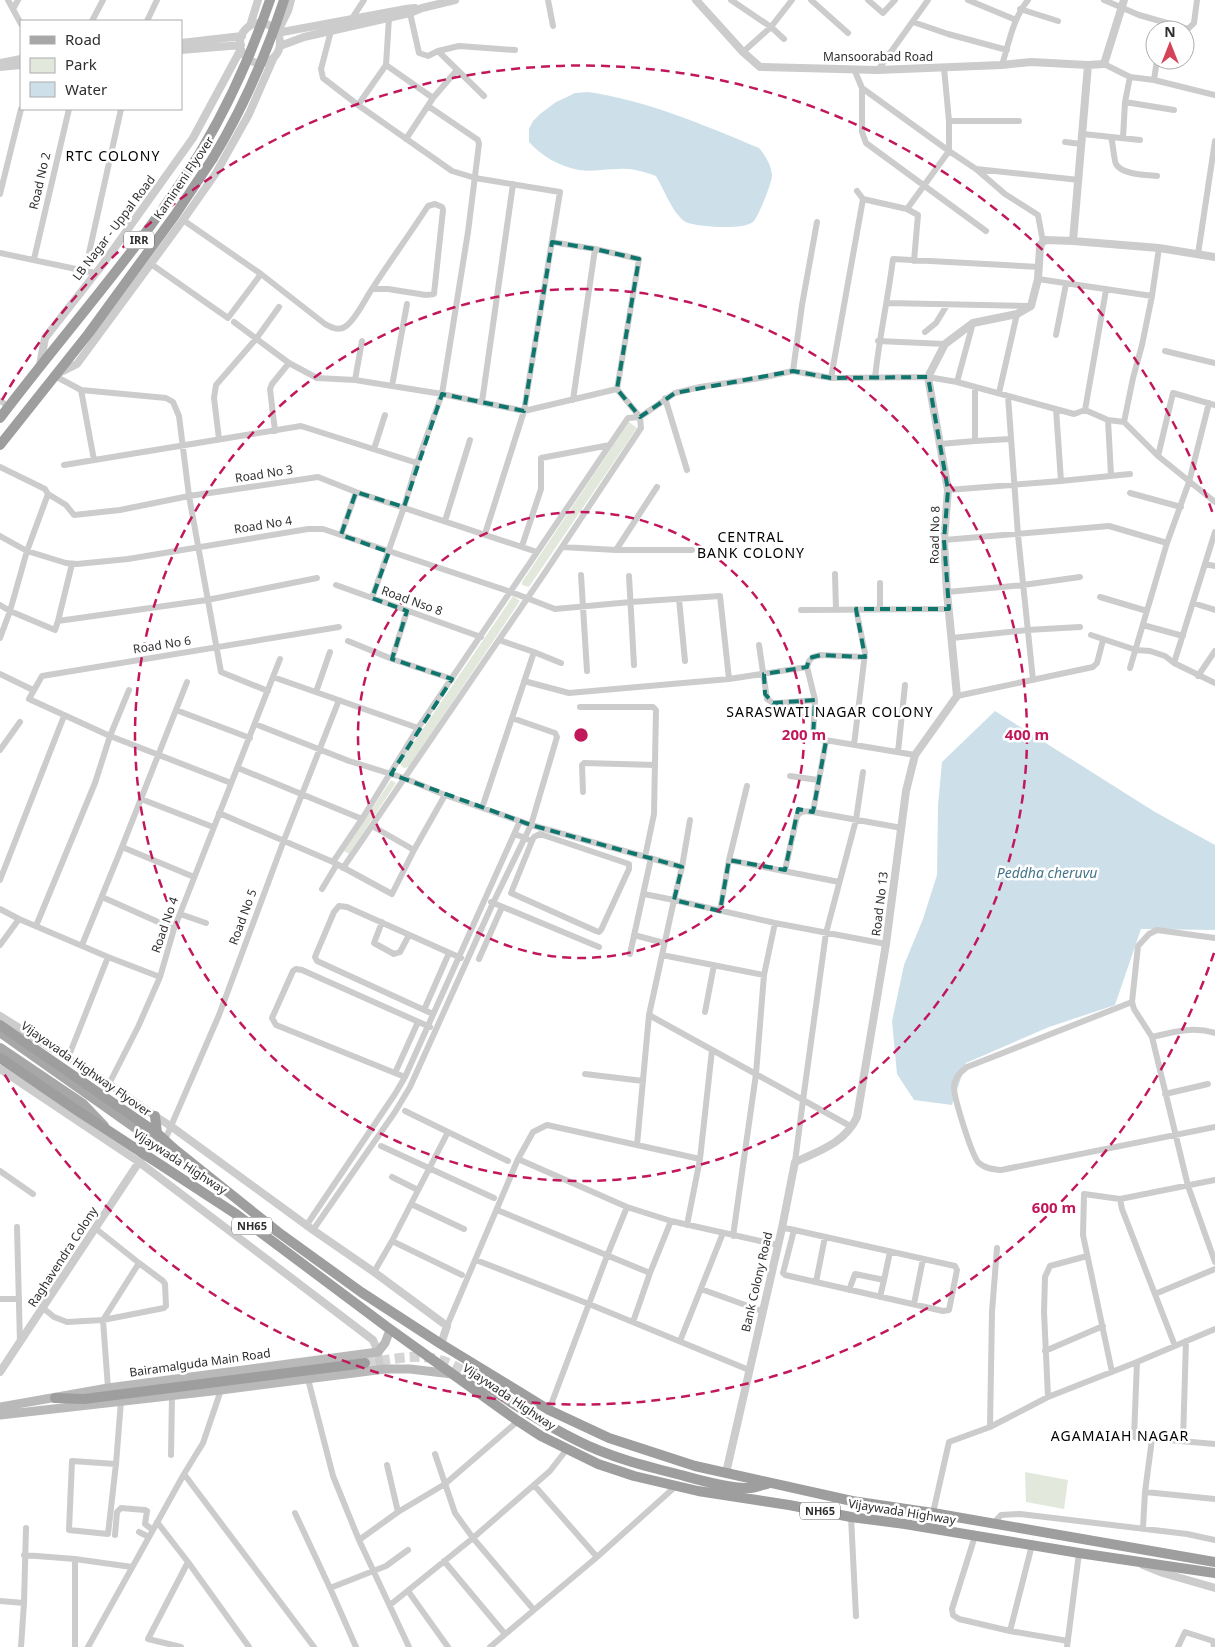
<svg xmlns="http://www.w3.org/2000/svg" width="1215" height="1647" font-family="'Noto Sans',sans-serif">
  <rect width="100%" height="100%" fill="#fff"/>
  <path fill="#e3e8dc" d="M629,422L637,428L529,587L522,585V582Z
    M513,596L520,601L409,767L404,768L401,766V761Z
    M391,780L396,783L349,854L344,851Z
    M1025,1472L1068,1480L1064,1509L1026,1502Z"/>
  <path fill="#cde0e9" d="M588,92C648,101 704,125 759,148C765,155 772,166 772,176C772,182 758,218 753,222C743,230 701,227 688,223C685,222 681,219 679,216C671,208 663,188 656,176C644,172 632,168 618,169C605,169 592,172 579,170C561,167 541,156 529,142V129L533,121L540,114L556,102L569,96L575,93Z
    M995,711L1155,812L1215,845V930L1141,929L1115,1005L1049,1027L966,1063L952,1105L914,1100L897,1074L892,1021L904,965L923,919L937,875L938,805L942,762Z"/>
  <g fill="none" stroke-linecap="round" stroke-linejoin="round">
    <path stroke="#d5d5d5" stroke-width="10" stroke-dasharray="10 5" stroke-linecap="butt" d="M365,1363C405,1358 431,1348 468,1374"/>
    <path stroke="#ccc" stroke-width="6" d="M8,0L21,24
      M548,0L553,26
      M731,0L771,27L784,39
      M811,0L848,33
      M868,0L883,13L895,0
      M968,0L1016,20
      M1104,0L1139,15L1188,29L1194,23L1197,0
      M13,9L18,0
      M1020,9L1058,21
      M410,13L419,53L428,56L438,51L484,96
      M92,21L103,0
      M147,21L157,0
      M351,22V20L364,0
      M913,22L948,34L1007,50
      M331,31L321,69L323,78L358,105L452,171L475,178L560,192L524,411L485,534
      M438,51L459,46L515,50
      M743,52L771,27L792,0
      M1104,64L1130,77L1154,80L1215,95
      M386,65L433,98
      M1002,65C1009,43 1013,18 1028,0
      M854,69L862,88L949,151L976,169L1005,194L1038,215L1043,242
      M878,70L928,0
      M1154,80L1157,60
      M862,88V132L866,143L986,231
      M1125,102L1174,110
      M358,105L386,65L389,18
      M949,121H1019
      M1083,134L1140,140
      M1111,137C1113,143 1114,161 1116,164C1122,175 1147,175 1157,176
      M1123,138L1125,102L1130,77
      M406,139L433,98L457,70
      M1065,142L1081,144
      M976,169L1079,180
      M857,191L863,199
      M0,194L21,109
      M907,209L949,151V121L944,68
      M183,220L261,274L325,324C331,327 339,332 346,326C356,319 365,299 372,289C390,261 410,234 428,206L435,204L442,207L443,210L434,294L426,295L388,289H372
      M0,253L95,273
      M1198,254L1215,141
      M34,259L69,109
      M151,264L228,318L261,274
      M85,271L121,109
      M1038,279L1152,296
      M887,303L1031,306
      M234,322L289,363L317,378L355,380L442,394L524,411L617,389L639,259L595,249L552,242
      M925,332L936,323L947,305
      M1056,335L1066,284
      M878,341L945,344
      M1165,351L1215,363
      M793,371L802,305L817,222
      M55,376L81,390L166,398L173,402L179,416L189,496L221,672L268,691
      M831,378L863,199L907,209L918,215L914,261
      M875,378C879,338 888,299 893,259L1039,267
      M355,380L362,341
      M957,382L973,323
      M392,386L407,304
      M975,387V441L1010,439
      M81,390L94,460
      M999,393L1017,314
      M1008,396L1018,535L1033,680
      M665,398L687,470
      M573,400L595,249
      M0,401L9,406
      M482,402L513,184
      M1056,409L1061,481
      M1085,410L1106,290
      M1108,420L1111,475
      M1124,422L1133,378L1142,345L1152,296L1159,248
      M275,431L270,389L272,384L289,363
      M219,439L214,398L216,385L256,339L279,307
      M940,444L975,441
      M374,449L385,415
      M1158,456L1173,393L1215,405
      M64,465L301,426L417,463L442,394L468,232L479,144L478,140L428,106
      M0,467L45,489L48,494L66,505L74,515L120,510L189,496L318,477L356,492L537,552
      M948,490L1061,481L1130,474
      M1130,493L1181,507
      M445,521L470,440
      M341,535L356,492
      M0,536L27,551L66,563L77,564L128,559L308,529H323L511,592L555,609L631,602L720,596L729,679
      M944,540L1109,526L1167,543
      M522,546L541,489V458L610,445
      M562,547L616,550H692
      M616,550L657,487
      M1205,564L1215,566
      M835,574L836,609
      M581,575L587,671
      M629,576L634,665
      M336,585L481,637
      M947,592L1023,585L1080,577
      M1100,597L1147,611
      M372,598L404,507L417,463
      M679,599L685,661
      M1193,603L1215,610
      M0,605L10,611L55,630L58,621L207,600L317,578
      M880,609V583
      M801,610L949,609
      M58,621L72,564
      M1143,625L1183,636
      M1091,635L1136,650L1150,651L1165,656L1174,663L1215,683
      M0,638L10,611L27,551L48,494
      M952,638L1027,630L1080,627
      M348,641L392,659L452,679
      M759,645L767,699L773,703H779L815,700
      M534,652L561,663
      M865,657L821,655L813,657L809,661L807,667L815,700L813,738L915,755
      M392,659L407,611
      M1174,663L1215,532
      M1130,668L1167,543L1189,482L1209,403
      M0,674L33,690
      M1198,676L1215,651
      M273,677L418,728
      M524,681L569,693L729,679L807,667
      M316,692L330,652
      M957,696L1093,667L1097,663L1103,640
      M580,707H653L656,710L654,814L645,857
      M176,710L250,738
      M255,724L349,761L404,778L445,795L531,825L682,867L674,900L644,894
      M854,745L865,653L856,609
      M0,750L20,722
      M898,752L905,685
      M238,768L362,819
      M790,776L818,780
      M231,783L110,736L29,699L42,676L339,627
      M583,792L582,765L584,763L655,765
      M141,799L213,827
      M482,808L534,652L499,640
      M813,812L902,828
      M219,813L333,862L392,894L414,850
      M372,826L414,850L445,795
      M515,834L532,841L534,837L540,834L629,864V869L601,930L599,932L596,931L511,893L532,841
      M122,847L194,877
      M729,860L839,882
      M333,862L362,819L418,728L628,418L640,417L675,393L700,387L760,378L793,371L831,378L928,377L957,382L1074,414L1085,410L1108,420L1124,422L1158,456L1215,502
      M682,867L690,820
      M343,868L546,571L641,428L640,417L617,389
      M785,870L797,816C801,810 806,811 813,812L826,741
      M0,880L64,716
      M322,889L337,864
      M102,897L174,929
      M491,902L599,947
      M0,909L19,919L108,957L160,977
      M720,911L729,860L747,786
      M180,914L206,923
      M382,922L374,943L394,954L400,952L409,935
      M36,926L95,783L110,736L129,690
      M634,935L664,943
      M1215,938L1157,930L1149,934L1138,946L1132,1002L1134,1009L1152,1037L1188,1186L1215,1262
      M0,945L19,919
      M82,945L122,847L187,682
      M630,954L651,858
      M662,955L764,975
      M479,959L502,907
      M1132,1002L967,1067C960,1072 953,1079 954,1089C955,1100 972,1157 979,1163C986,1169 993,1169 1001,1170L1215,1127
      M424,1010L449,953
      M705,1012L714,965
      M433,1014L317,961L315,957L317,952L334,912L339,906L347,907L461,958
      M1152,1037C1173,1032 1193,1026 1215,1033
      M68,1058L108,957
      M395,1073L418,1022
      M585,1074L643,1081
      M405,1077L276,1025L272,1018L293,971L296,969L302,970L430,1027
      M109,1084L138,1027L160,977L174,929L280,659
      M1165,1094L1208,1084
      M405,1111L448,1132
      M852,1127L803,1100L826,933L856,820L863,772
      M165,1140L219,1015L284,840L339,700
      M637,1145L649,1015
      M381,1146L494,1198
      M518,1159L627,1207L671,1221L778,1245
      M795,1162L803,1100L649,1015L674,900L775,923L886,944
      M0,1171L33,1194
      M392,1177L418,1190
      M411,1204L464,1229
      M497,1210L650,1273L633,1322
      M687,1225L700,1159L712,1050
      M306,1226L395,1094L405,1077L520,821
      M17,1227L20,1343
      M95,1228L139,1263L103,1320L108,1388
      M782,1228L790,1229L955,1266L957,1270L949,1310L943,1311L785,1275L783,1273L794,1230
      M313,1230L395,1112L410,1087L493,903L531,825L557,737L555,733L512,718
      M733,1236L756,1074L764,975L775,923
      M392,1241L462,1275
      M476,1260L589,1304L749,1370
      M374,1272L392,1241L448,1132L508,1161
      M650,1273L671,1221
      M884,1280L890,1252
      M816,1282L825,1237
      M701,1289L762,1311
      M849,1290L855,1274L884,1280L880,1297
      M1155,1294L1215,1269
      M0,1299H19
      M914,1304L923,1259
      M43,1308L54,1317L67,1322L103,1320L164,1308L166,1306L165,1284L163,1281L139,1263
      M447,1326L518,1159L533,1132L547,1125L700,1159
      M680,1341L723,1233
      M1175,1346L1122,1209L1120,1199L1215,1180
      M1045,1351L1103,1326
      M1137,1362L1134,1437L1215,1444
      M1112,1372L1083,1235L1084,1194L1120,1199
      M308,1379L333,1476L359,1540L409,1647
      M221,1390L203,1443L184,1474L314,1647
      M1048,1397L1044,1312L1045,1277L1050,1266L1087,1256
      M549,1410L607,1256L627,1207
      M990,1427L992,1312L997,1248
      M1152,1439L1145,1492L1215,1499
      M1183,1441L1186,1341
      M435,1454L455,1513L473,1538L534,1610
      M171,1455L172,1396
      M116,1464L72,1461L69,1530L108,1534L116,1464L121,1401
      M387,1465L398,1512
      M534,1485L597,1557
      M295,1513L330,1588L386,1566L408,1550
      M933,1513L949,1442L990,1427L1048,1397L1137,1362L1215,1329
      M851,1517L856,1616
      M157,1522L188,1562L249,1647
      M993,1524L1001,1515L1020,1514L1187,1534L1215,1540
      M1143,1528L1145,1492
      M139,1532L149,1537
      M115,1535L117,1512L121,1508L145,1510L147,1511L145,1524L153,1530
      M975,1536L952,1609L953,1615L959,1619L1010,1631L1068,1641
      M359,1540L398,1512L445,1484L518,1421
      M24,1555L75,1559L132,1567
      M75,1559V1647
      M444,1561L505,1634
      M330,1588L356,1647
      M408,1591L448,1647
      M0,1601L24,1603
      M390,1605L473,1538L550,1471L567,1449
      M1010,1631L1032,1545
      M21,1647L24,1603L26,1528
      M88,1647L184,1474
      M181,1647L148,1639L188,1562
      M490,1647L597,1557L676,1486
      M1067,1647L1079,1553
      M1178,1647L1185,1632L1213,1641L1214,1647"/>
    <path stroke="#ccc" stroke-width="8" d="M696,0L743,52L760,67L878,70L1002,65L1031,62L1088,65L1104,64L1124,0
      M240 43a20 20 0 1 1 40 0a20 20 0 1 1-40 0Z
      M250,26L258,0
      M277,33L406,9L415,8
      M277,33L288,11L291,0
      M181,43L242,36
      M280,46L304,37L410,13L422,8L455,0
      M181,50L241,45
      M0,63L21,59
      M0,67L21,65
      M1073,241L1088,65
      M40,365L45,338L103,264L193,138L241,49
      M59,373L77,364L183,220L216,173L249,114L274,57
      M0,1016L109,1084L155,1116L172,1127L313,1230L374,1272L447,1326L441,1344
      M0,1069L139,1162L373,1340L378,1352L380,1370
      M0,1372L141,1159
      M726,1473L782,1228L795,1162C819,1151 845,1143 857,1117L886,944L906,791L915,755L957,696L947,592L944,540L948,490L928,377L945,344L973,323L1017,314L1031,306L1038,279L1040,248L1041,244L1045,240L1073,241L1159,248L1215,257
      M1143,1565L1163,1573L1215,1588"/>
    <path stroke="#b9b9b9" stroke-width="9" d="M0,1407L108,1388L378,1352L385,1343L390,1330
      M0,1415L221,1390L385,1369H410L452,1374"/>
    <path stroke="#a7a7a7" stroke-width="10" d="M0,1032L161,1146L173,1148
      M0,1048L83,1104L104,1126"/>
    <path stroke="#9e9e9e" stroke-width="10" d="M0,418C67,329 143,246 201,151
      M0,445L89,333L175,215L213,158
      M0,1025L157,1133L173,1148L278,1232L361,1292L441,1344L549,1410L609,1438L695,1466L852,1501L933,1513L1215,1562
      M0,1058L75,1109L236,1214L387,1327L518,1421L541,1436L598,1464L634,1476L698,1491L789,1505L851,1517L905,1524L1079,1553L1215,1573
      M155,1116L157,1133
      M468,1374C503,1397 538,1421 576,1440C609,1457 645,1466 681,1475C699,1480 730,1489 749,1488C755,1488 761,1485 767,1484
      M55,1398L84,1399L365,1363"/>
    <path stroke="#9e9e9e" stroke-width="10" d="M201,151C229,104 252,53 270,0
      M213,158C243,108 266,56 284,0"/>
  </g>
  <path fill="none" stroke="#0f766e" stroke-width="4" stroke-dasharray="10 6" stroke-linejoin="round" d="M552,242L595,249L639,259L617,389L640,417L675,393L793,371L831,378L928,377L948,490L944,540L949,609H856L865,657L821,655L809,658L807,667L764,674L765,694L773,703L815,700L813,738L826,741L813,812L798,809L785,870L729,860L720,911L674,900L682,867L531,825L391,774L452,679L392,659L407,611L372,598L389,552L341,535L356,492L404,507L442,394L524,411Z"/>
  <g fill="none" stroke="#c2185b" stroke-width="2.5" stroke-dasharray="9 6">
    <circle cx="581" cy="735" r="223"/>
    <circle cx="581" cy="735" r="446"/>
    <path d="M1214 953A669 669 0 0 1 2 1070M2 400A669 669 0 0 1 1214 517"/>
  </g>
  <g text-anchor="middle" stroke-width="5" stroke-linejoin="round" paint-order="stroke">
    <g fill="#fff" stroke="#6d6d6d" stroke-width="1">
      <rect x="124" y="231.5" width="30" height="17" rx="4"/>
      <rect x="232" y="1217.5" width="40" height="17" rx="4"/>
      <rect x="800" y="1502.5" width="40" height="17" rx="4"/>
    </g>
    <g font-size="11" font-weight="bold" fill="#2f2f2f">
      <text x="139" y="244">IRR</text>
      <text x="252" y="1230">NH65</text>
      <text x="820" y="1515">NH65</text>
    </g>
    <g font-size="12" fill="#2f2f2f" stroke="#fff">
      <text x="878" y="61">Mansoorabad Road</text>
      <text transform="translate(184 178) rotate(-56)" y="4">Kamineni Flyover</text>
      <text transform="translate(40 181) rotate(-77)" y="4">Road No 2</text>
      <text transform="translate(114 228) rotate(-53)" y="4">LB Nagar - Uppal Road</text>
      <text transform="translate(264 474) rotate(-9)" y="4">Road No 3</text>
      <text transform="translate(263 525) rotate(-9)" y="4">Road No 4</text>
      <text transform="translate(935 535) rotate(-89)" y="4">Road No 8</text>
      <text transform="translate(412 601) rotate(20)" y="4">Road Nso 8</text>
      <text transform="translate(162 645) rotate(-9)" y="4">Road No 6</text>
      <text transform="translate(880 904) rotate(-83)" y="4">Road No 13</text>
      <text transform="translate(243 917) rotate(-70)" y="4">Road No 5</text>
      <text transform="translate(165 925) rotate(-71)" y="4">Road No 4</text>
      <text transform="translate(86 1069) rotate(35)" y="4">Vijayavada Highway Flyover</text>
      <text transform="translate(180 1162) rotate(33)" y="4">Vijaywada Highway</text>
      <text transform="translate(63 1257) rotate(-57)" y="4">Raghavendra Colony</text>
      <text transform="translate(757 1282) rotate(-77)" y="4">Bank Colony Road</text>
      <text transform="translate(200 1363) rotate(-8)" y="4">Bairamalguda Main Road</text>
      <text transform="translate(509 1397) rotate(34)" y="4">Vijaywada Highway</text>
      <text transform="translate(902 1512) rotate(9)" y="4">Vijaywada Highway</text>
    </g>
    <g font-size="14" letter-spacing="1" fill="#000" stroke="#fff">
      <text x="113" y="161">RTC COLONY</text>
      <text x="751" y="542">CENTRAL<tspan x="751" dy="16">BANK COLONY</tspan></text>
      <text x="830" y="717">SARASWATI NAGAR COLONY</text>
      <text x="1120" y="1441">AGAMAIAH NAGAR</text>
    </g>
    <g font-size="14" font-style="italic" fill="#45748a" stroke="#fff">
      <text x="1047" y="878">Peddha cheruvu</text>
    </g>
  </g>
  <circle cx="581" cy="735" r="8" fill="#c2185b" stroke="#fff" stroke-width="2.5"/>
  <g font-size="15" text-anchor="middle" font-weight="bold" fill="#c2185b" stroke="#fff" stroke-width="5" stroke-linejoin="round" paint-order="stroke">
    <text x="804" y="740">200 m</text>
    <text x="1027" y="740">400 m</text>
    <text x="1054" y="1213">600 m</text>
  </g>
  <rect x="20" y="20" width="162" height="90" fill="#ffffff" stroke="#acacac"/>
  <rect x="30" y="36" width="25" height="8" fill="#a7a7a7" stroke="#acacac"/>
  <text x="65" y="45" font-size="15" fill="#2f2f2f">Road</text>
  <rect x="30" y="58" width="25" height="15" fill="#e3e8dc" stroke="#acacac"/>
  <text x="65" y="70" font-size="15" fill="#2f2f2f">Park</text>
  <rect x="30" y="82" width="25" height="15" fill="#cde0e9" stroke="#acacac"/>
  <text x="65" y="95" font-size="15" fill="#2f2f2f">Water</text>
  <g transform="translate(1170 45)"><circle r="24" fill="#ffffff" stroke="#acacac"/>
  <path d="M0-4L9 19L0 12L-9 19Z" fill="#d44458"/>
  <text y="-8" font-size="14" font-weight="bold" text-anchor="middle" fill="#2f2f2f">N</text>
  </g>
</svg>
